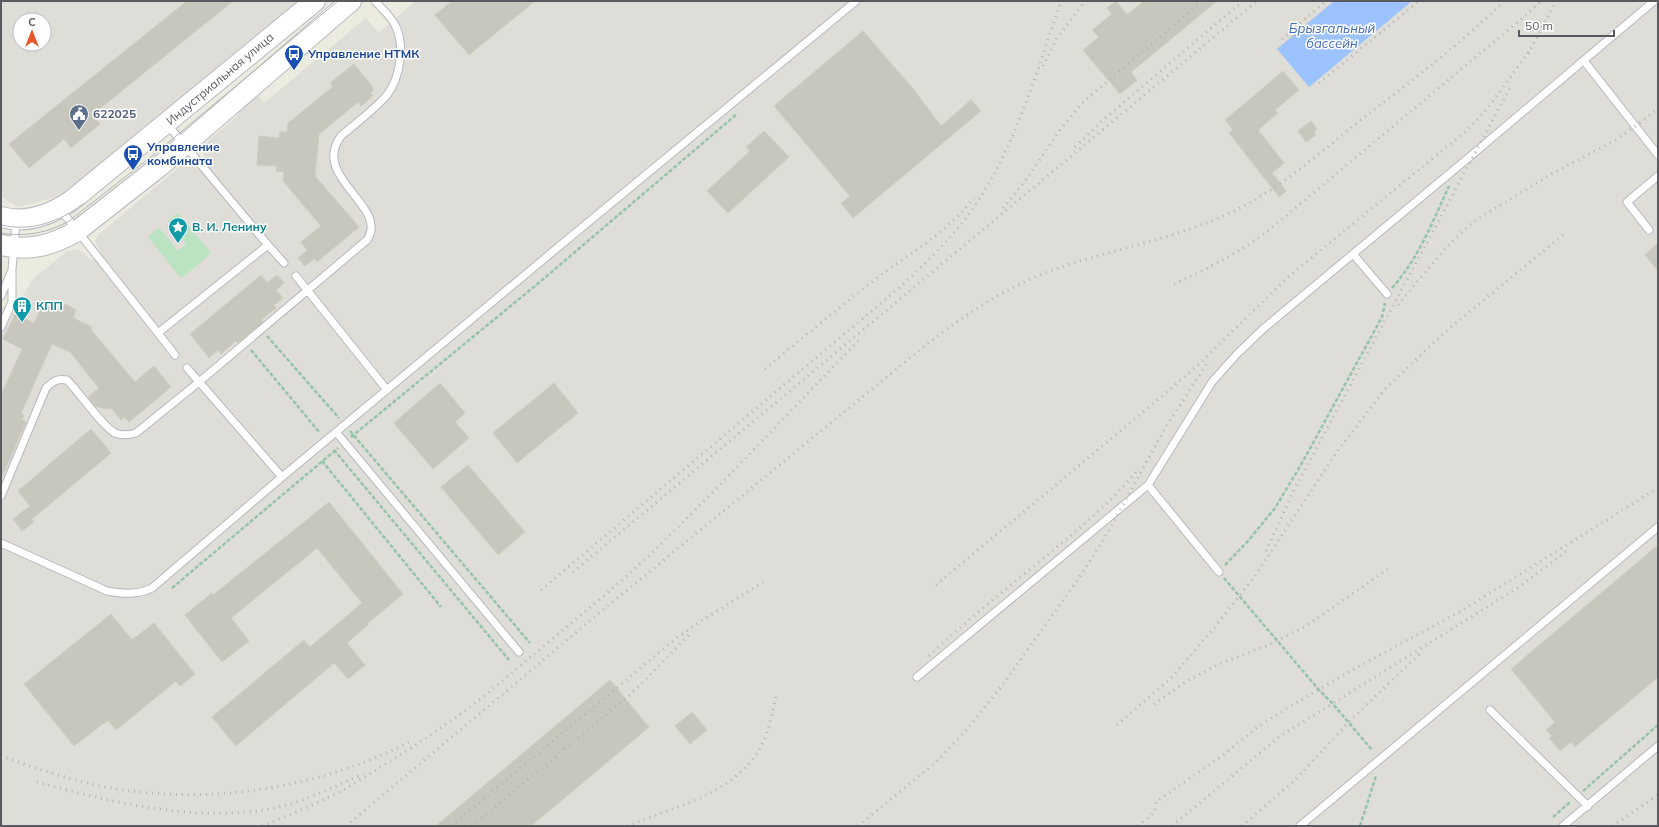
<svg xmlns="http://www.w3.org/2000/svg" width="1659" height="827" font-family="Mulish,sans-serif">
  <rect width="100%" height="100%" fill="#ebebdf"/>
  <path fill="#deddd7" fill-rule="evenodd" d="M1,1H301L67,194L18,207L1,197ZM20,20H44V44H20Z
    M415,1H1658V826H1V306L15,314L24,294L34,278L67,251L78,249L91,260L101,252L95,241L98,235L184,163H193L198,170L208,162L203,154L204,145L237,116L241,108L256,94L264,103L366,18L379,33Z"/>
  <path fill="#bbe3c1" d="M178,213L210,252L209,255L183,277H180L148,237L159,228L178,251L186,244L168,221Z"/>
  <path fill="#9cc3fe" d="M1334,1H1412L1309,87L1277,49Z"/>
  <path fill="#c8c7be" stroke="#d0cdbe" d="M187,1H233L92,115L100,124L71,148L64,139L29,168L9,144Z
    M452,1H535L469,55L435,15Z
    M1116,1L1127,15L1144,1H1217L1131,72L1137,80L1120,94L1083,50L1099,37L1092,30L1112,14L1107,8Z
    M863,31L914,90L941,126L971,100L981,111L853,218L841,203L850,196L774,106Z
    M354,64L374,89L370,93L373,96L361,106L358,102L319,134L315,176L359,227L317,262L314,259L305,266L298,258L307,250L301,242L321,226L283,181L284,172L276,171L277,166L257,165L259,136L279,138L280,132H287L288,123L333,87L330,83Z
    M1283,71L1299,90L1275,110L1278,113L1258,130L1284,163L1272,173L1286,191L1279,197L1229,133L1233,130L1225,120Z
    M1311,121L1317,129L1314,132L1316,135L1306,142L1298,131Z
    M764,131L789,157L728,213L707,191L750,151L746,147Z
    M1658,243V271L1645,255Z
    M261,275L267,283L277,275L284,283L276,290L283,298L274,305L276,308L261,320L263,322L238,343L236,341L221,354L218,350L209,358L190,334Z
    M43,304L61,312L65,304L76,310L73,318L92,327L91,330L135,382L154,366L171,387L129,422L124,417L121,420L111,408L107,409L95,406L88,397L99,388L70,352L52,344L21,413L24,415L22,420L26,422L1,479V395L22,349L3,339L15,314L34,323Z
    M440,383L465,413L455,422L469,438L433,469L394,423Z
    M554,383L578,413L517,463L493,433Z
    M91,429L111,453L32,519L34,522L22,531L13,519L30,506L18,491Z
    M468,465L525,532L498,555L441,487Z
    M329,502L403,594L368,623L369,624L347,643L365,665L348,679L334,663L236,746L212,717L304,640L310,647L362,603L317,548L231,618L249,641L222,662L185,615L212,593L213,595Z
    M1658,545V677L1575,747L1571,742L1560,751L1549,738L1552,736L1546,730L1555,722L1511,669Z
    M111,614L132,640L154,623L195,674L180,686L176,681L116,730L108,720L74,746L24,684Z
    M610,680L649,727L531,826H436Z
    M692,712L707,730L690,744L675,726Z"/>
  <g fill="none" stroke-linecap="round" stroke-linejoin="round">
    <defs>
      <path id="service" d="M1584,61L1658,155
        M60,209L158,333L268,245L167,124
        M1649,230L1627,202L1658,176
        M268,245L284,263
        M1353,254L1387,294
        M296,276L387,390
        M1,296L12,270L16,221
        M1,327L12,302V272
        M158,333L175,355
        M187,368L282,477
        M336,432L519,652
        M1,496L46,388C53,381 58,378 67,380C79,392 103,427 115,433C122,436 129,435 136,433L199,382L367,240C390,206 310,178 341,136C356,123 374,110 387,95C400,78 405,47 396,27C392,17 382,9 375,1
        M1,543L107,591C123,594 137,595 152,588L282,477L568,239L856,1
        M1219,572L1148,485L1212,382L1237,354L1263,329L1473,154L1654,1
        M917,677L1148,485
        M1490,710L1588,806
        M1300,826L1658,527
        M1563,826L1658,746"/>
      <path id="secondary" d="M1,217C26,224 50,215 71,201L315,1
        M1,245C29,252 53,245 77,231L160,166L351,1"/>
    </defs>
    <use href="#service" stroke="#b7b8be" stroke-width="9"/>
    <use href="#secondary" stroke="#b8bac1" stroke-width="22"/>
    <path stroke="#94c4a9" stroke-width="2.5" stroke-dasharray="4 2" stroke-linecap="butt" d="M1392,288C1418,259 1433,221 1449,186
      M267,336L339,418
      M251,350L320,433
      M350,431L530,643
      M351,437L541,281L737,114
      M334,450L509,660
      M322,461L441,607
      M1225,565L1248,541L1275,508L1302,463L1382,317L1385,303
      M1224,578L1319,690L1332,703L1372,750
      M172,588L338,448
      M1583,791L1658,725
      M1553,817L1570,802
      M1360,826L1376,776"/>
    <use href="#service" stroke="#fff" stroke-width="7"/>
    <use href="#secondary" stroke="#fff" stroke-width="20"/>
    <path stroke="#b3b3b4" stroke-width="1" d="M1,225C31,232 59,222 83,204
      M1,233C25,237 48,233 69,221L152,156L338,1"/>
    <path stroke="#b3b3b4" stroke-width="3" stroke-dasharray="1 5" stroke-linecap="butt" d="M1282,39L1326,1
      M1528,54L1556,1
      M1043,66L1057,38L1085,1
      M1319,83L1419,1
      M1075,147L1103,120L1243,1
      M1003,208L1025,181L1060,130L1082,103L1202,1
      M1174,284C1208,269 1240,252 1269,230L1519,21L1541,1
      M1398,305L1444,250L1465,229L1479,218L1555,172L1614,141L1636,126L1658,108
      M765,369C802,338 840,307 878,277C912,252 947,232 974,198
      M1266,551L1294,490L1512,84
      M573,572L1257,1
      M936,585L1167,392L1196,367L1287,278L1466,131L1488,108L1530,50
      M541,590L900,287C927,262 953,237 974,207C1016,145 1037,71 1061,1
      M929,656C968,619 1010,586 1051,552C1082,526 1114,500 1139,468
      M1154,704L1187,681L1219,664L1266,646L1306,626L1391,567
      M1117,725L1171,678L1214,628L1255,576L1336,453L1386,388L1445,332L1564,234
      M1,756C35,768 70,780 105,787C209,806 320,789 413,740
      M37,782C113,803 213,827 291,804C315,796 338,785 361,775
      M262,826L299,811L342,791L411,748L458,716L488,693L620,582L656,549L714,491L859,340
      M346,826L598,614L927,344C966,314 1006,287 1053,270C1112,249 1175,239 1232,212C1278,190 1317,155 1357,123C1407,84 1459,46 1504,1
      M451,826L674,640L695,625L763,582
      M472,826L631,694L692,632
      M627,826L699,799C725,786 751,769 763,742C770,728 772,712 776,697
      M858,826L935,763L964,733L1001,687L1081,575L1108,532L1164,430L1209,360
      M1138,826L1154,813L1156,802L1222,756L1255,729L1284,710L1345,674L1461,611L1658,488
      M1172,826L1279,737L1519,587L1568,550
      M1242,826L1295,780L1349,722L1394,678L1423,651
      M1612,826L1658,795"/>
  </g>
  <defs>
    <symbol id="bus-pin" viewBox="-11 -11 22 30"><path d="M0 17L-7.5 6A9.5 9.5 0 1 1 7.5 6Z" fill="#1a4fb4" stroke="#fff"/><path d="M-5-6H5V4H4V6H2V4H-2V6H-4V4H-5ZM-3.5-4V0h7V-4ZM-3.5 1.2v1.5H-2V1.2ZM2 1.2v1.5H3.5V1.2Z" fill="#fff"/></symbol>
    <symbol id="civic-pin" viewBox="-11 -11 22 30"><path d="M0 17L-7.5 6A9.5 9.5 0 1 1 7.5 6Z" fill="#5c6f8a" stroke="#fff"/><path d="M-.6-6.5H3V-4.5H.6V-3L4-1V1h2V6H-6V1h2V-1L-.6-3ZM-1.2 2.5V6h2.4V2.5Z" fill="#fff"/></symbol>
    <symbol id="sight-pin" viewBox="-11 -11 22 30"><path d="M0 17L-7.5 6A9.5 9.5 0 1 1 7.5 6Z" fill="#0f9aa8" stroke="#fff"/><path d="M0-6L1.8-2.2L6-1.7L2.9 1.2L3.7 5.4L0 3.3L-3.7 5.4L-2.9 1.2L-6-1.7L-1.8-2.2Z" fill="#fff"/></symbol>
    <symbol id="building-pin" viewBox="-11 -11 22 30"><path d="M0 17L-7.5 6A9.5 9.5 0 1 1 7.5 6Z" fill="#0f9aa8" stroke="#fff"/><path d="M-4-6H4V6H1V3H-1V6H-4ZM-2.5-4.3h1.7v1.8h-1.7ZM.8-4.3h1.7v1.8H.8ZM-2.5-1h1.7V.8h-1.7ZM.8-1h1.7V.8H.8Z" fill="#fff"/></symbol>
  </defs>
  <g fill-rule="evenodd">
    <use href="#bus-pin" x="283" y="43" width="22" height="30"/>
    <use href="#civic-pin" x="68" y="103" width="22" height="30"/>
    <use href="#bus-pin" x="122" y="143" width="22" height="30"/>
    <use href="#sight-pin" x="167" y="216" width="22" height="30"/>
    <use href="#building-pin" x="11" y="295" width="22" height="30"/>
  </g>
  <g text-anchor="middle" stroke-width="3" stroke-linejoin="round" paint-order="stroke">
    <g font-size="12" font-weight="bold" fill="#164399" stroke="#fff" text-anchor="start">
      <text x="308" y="58">Управление НТМК</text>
      <text x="147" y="151">Управление<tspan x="147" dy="14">комбината</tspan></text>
    </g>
    <g font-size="12" fill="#585a60" stroke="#fff">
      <text transform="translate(220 79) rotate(-40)" y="4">Индустриальная улица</text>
    </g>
    <g font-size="12" font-weight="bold" fill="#4e5e75" stroke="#fff" text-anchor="start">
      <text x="93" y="118">622025</text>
    </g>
    <g font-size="12" font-weight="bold" fill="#0d838f" stroke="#fff" text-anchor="start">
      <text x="192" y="231">В. И. Ленину</text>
      <text x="36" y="310">КПП</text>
    </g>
    <g font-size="13" font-style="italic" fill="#406ac0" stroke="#fff">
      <text x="1332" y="33">Брызгальный<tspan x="1332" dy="15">бассейн</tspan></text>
    </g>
  </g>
  <rect width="1659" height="827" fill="none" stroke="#585a60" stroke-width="4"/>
  <g transform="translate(32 32)"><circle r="19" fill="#ffffff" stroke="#bcbdbf"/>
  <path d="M0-3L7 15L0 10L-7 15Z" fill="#e7572a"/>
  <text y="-6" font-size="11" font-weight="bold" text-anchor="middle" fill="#585a60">С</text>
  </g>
  <path d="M1519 30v6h95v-6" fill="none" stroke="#585a60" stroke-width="2"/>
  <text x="1525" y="30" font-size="12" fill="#585a60" stroke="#ffffff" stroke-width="3" paint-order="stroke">50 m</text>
</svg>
